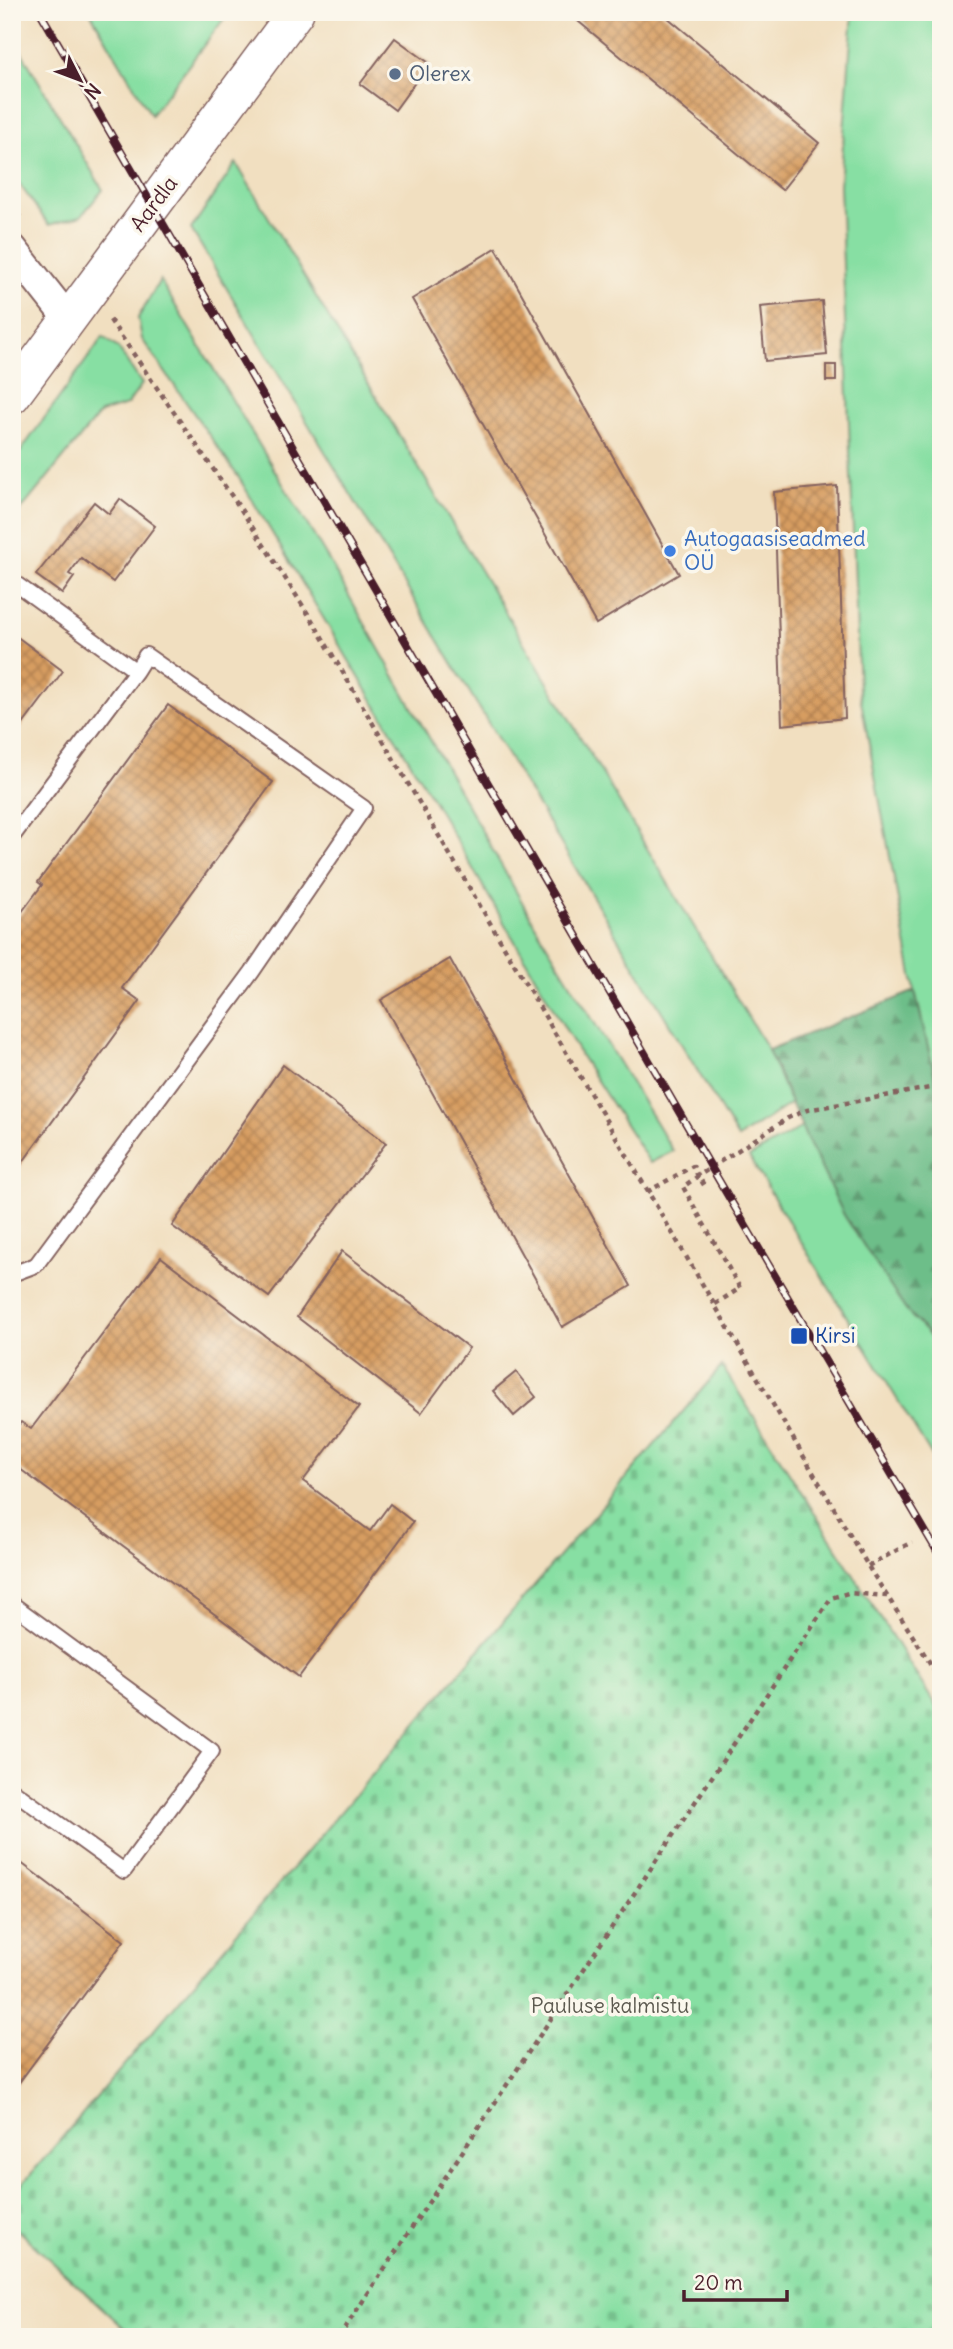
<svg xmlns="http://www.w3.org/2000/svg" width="953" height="2349" font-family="Delius,sans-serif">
  <defs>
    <pattern id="forest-firs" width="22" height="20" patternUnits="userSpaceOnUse" patternTransform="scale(1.75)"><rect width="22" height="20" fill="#6dbe89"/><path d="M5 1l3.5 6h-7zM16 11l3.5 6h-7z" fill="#5c9a70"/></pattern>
    <pattern id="cemetery-stones" width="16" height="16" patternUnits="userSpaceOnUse" patternTransform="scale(1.75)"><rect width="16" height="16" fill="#87dfa3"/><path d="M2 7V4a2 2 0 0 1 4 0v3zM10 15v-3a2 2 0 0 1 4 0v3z" fill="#76bf8c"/></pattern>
    <pattern id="building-cross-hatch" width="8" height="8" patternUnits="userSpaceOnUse" patternTransform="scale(1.75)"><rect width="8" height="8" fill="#d79d60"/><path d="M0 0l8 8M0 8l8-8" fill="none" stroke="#b07f4f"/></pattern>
  </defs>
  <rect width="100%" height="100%" fill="#fbf7ec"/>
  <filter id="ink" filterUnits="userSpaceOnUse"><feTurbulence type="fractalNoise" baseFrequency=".0143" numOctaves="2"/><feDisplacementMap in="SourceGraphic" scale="14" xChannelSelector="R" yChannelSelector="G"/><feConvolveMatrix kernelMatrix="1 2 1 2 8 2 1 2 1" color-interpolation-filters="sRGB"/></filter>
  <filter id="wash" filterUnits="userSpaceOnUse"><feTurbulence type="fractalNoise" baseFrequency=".00686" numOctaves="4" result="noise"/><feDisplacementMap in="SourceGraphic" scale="28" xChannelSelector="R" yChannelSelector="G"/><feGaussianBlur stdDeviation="1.57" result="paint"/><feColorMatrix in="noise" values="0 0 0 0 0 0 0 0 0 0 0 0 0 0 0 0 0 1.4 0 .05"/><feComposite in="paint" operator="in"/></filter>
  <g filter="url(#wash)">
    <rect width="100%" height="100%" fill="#f1dfc0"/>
    <path fill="#87dfa3" stroke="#687f67" stroke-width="2" d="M90,12H229L151,115Z
      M853,12H941V1072L934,1073L915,991L859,690L840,185Z
      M12,36L103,190L81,216L49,225L12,174Z
      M236,163L768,1050L791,1103L738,1138L191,229Z
      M160,280L331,564L539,932L673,1151L650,1163L581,1056L439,810L239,478L142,339L138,318Z
      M103,337L118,348L142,384L127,405L100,413L12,521V463Z
      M802,1127L905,1309L941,1348V1471L749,1157Z"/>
    <path fill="url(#forest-firs)" stroke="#5c6e5a" stroke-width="2" d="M915,991L941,1103V1348L905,1309L844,1215L807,1139L768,1050Z"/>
    <path fill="url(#cemetery-stones)" stroke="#687f67" stroke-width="2" d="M722,1366L941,1714V2337H134L12,2225V2196Z"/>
    <g id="blocks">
      <path fill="url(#building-cross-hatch)" d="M567,12H661L819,143L782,190Z
        M395,38L429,63L395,110L360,84Z
        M496,248L679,574L596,624L412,299Z
        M822,301L827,355L765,361L760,307Z
        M826,365H836V381H826Z
        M837,486L845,718L782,725L774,492Z
        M120,499L155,526L113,582L81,558L69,574L74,577L62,594L36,575L94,502L109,514Z
        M12,633L63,671L12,739Z
        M168,705L273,782L122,988L140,1001L17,1170L12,1166V925L42,885L38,882Z
        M450,959L631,1286L562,1327L381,1000Z
        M283,1065L386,1143L269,1297L172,1226Z
        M342,1251L469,1348L421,1413L297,1317Z
        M161,1257L359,1407L303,1481L370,1531L390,1504L413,1522L299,1677L12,1463V1434L21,1422L31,1429Z
        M516,1372L536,1397L514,1416L493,1391Z
        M12,1856L124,1941L12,2092Z"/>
    </g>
  </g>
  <g filter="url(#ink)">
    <use href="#blocks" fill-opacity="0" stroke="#84625f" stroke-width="2"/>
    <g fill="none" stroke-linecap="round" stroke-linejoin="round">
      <defs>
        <path id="service" d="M12,581L136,671L12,837
          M12,1274L36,1265L252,972L364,808L146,655L136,671
          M12,1604L212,1751L124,1871L12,1790"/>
        <path id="minor" d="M12,248L68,319"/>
        <path id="tertiary" d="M12,396L296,12"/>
      </defs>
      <use href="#service" stroke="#84625f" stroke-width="18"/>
      <use href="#minor" stroke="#84625f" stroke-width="32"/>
      <use href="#tertiary" stroke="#84625f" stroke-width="38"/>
      <path stroke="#84625f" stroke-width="4.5" stroke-dasharray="5 5" stroke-linecap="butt" d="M12,204L21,219
        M110,320L240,508L312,620L871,1571L941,1680
        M704,1185L698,1176L683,1187L740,1288L714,1305
        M647,1192L693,1166L698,1176L788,1118L807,1110L941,1086
        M868,1566L912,1542
        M339,2337L831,1598L848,1593L887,1596"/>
      <use href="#service" stroke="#fff" stroke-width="14"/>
      <use href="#minor" stroke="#fff" stroke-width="28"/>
      <use href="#tertiary" stroke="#fff" stroke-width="35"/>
      <defs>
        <path id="rail" d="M40,12L711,1167L941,1558"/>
      </defs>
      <use href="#rail" stroke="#4a1f2b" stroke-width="8"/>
      <use href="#rail" stroke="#fbf7ec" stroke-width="5" stroke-dasharray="16" stroke-linecap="butt"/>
    </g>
  </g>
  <circle fill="#5c6f8a" stroke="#fbf7ec" stroke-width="2.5" cx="395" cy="74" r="7"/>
  <circle fill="#3f7fe0" stroke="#fbf7ec" stroke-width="2.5" cx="670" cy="551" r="7"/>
  <rect fill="#1a4fb4" stroke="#fbf7ec" stroke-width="2.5" x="790" y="1327" width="18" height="18" rx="3.5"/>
  <g text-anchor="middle" stroke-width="7" stroke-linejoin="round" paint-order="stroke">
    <g font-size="21" fill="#4e5e75" stroke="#fbf7ec" text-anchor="start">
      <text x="409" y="81">Olerex</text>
    </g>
    <g font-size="21" fill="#4a1f2b" stroke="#fbf7ec">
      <text transform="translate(154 204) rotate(-53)" y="7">Aardla</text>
    </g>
    <g font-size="21" fill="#366cbe" stroke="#fbf7ec" text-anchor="start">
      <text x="684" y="546">Autogaasiseadmed<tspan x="684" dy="24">OÜ</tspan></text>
    </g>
    <g font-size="21" fill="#164399" stroke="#fbf7ec" text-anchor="start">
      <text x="815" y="1343">Kirsi</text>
    </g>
    <g font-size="21" fill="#5c594f" stroke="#fbf7ec">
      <text x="610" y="2013">Pauluse kalmistu</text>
    </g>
  </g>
  <rect width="953" height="2349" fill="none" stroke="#fbf7ec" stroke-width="42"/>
  <g transform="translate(80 80) rotate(132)" stroke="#fbf7ec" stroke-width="5" paint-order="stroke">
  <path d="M0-5L12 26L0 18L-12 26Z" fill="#4a1f2b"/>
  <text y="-10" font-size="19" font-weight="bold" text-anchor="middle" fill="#4a1f2b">N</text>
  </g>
  <path d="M684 2290v10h103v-10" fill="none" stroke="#4a1f2b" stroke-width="3.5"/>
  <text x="694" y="2290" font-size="21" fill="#4a1f2b" stroke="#fbf7ec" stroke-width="5" paint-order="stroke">20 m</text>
</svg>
